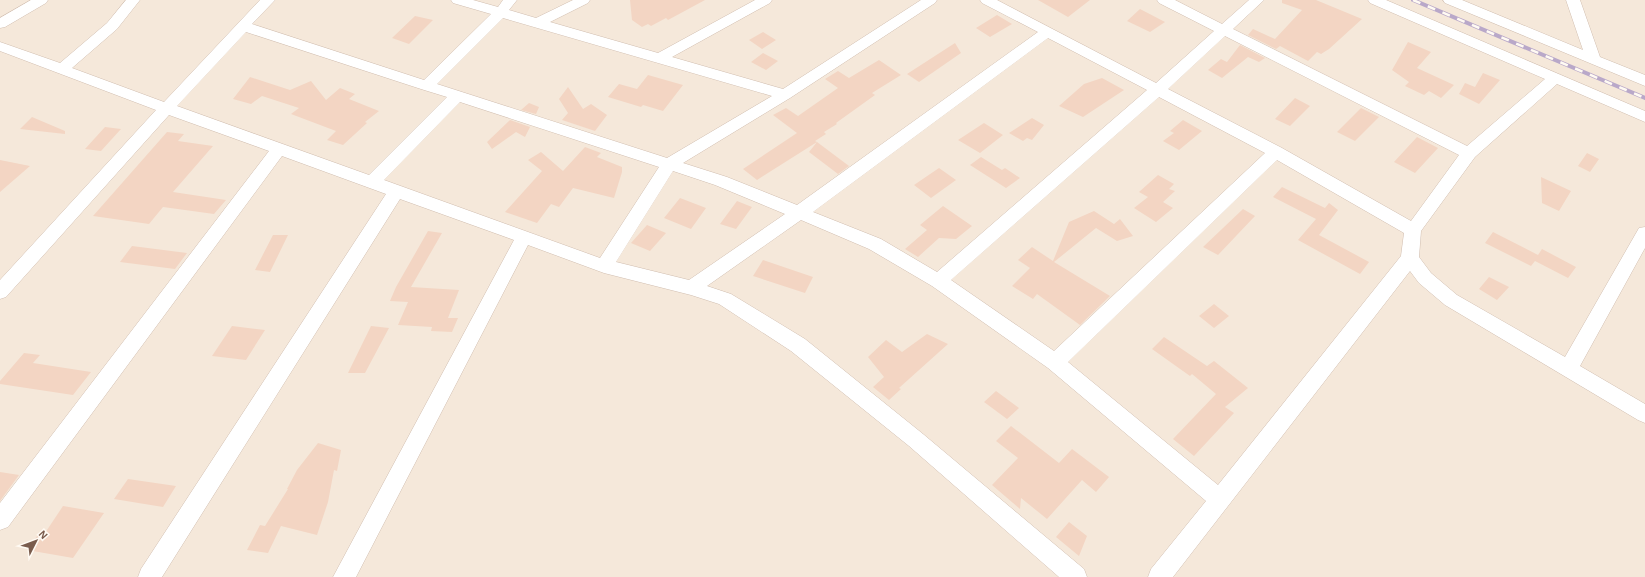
<svg xmlns="http://www.w3.org/2000/svg" width="1645" height="577" font-family="'Alegreya Sans',sans-serif">
  <rect width="100%" height="100%" fill="#fdf6ec"/>
  <path fill="#f5e8da" d="M0,0H1645V577H0Z"/>
  <path fill="#f3d5c3" d="M630,0H705L668,20L666,18L651,26L648,24L642,27L632,20Z
    M1038,0H1090L1068,17Z
    M1282,0H1316L1362,19L1329,49L1321,54L1317,52L1308,61L1280,46L1276,49L1248,35L1253,29L1275,39L1302,10L1282,3Z
    M1140,9L1165,22L1150,32L1127,21Z
    M997,15L1012,24L990,37L976,28Z
    M415,16L433,20L409,44L392,38Z
    M763,32L776,40L762,49L749,40Z
    M1408,42L1431,52L1417,68L1454,85L1441,98L1429,91L1424,95L1405,86L1409,82L1392,70Z
    M955,43L961,53L919,82L907,74Z
    M1240,45L1265,58L1259,62L1248,57L1222,78L1208,70L1221,59L1227,62Z
    M763,53L778,61L766,70L751,62Z
    M879,60L901,75L872,93L875,95L836,123L837,124L824,132L826,134L815,141L817,142L757,180L743,169L797,133L773,115L786,108L798,116L838,88L825,79L838,71L849,78Z
    M1483,73L1500,80L1479,104L1459,94L1465,83L1475,87Z
    M648,75L683,85L663,111L643,105L641,107L608,97L619,84L637,89Z
    M250,77L290,90L311,81L326,100L340,88L355,94L349,99L379,111L365,122L367,123L343,145L327,140L336,131L291,114L299,108L262,96L251,104L233,99Z
    M1102,78L1124,90L1083,117L1059,106L1084,84Z
    M568,87L583,109L591,104L607,115L595,131L562,120L568,113L559,99Z
    M1295,98L1310,106L1290,126L1275,119Z
    M529,103L539,107L536,114L521,110Z
    M1361,108L1379,117L1355,141L1337,132Z
    M32,117L65,131V134L20,129Z
    M1032,118L1044,125L1032,140L1027,138L1023,141L1009,133Z
    M510,120L530,127L525,137L516,132L492,149L487,142Z
    M1183,120L1202,131L1179,150L1163,141L1174,133L1170,131Z
    M984,123L1003,135L980,153L958,140Z
    M105,127L121,129L101,151L85,149Z
    M167,132L184,134L178,141L213,146L173,192L226,200L214,214L163,207L149,224L93,216Z
    M1417,137L1438,148L1415,173L1394,162Z
    M817,142L849,166L838,174L809,152Z
    M585,147L601,153L597,157L622,167V172L614,198L573,188L559,207L551,204L537,223L505,212L542,171L528,160L541,152L563,171Z
    M1587,153L1599,159L1590,172L1578,166Z
    M981,157L1002,170L1005,168L1020,178L1006,188L970,165Z
    M0,160L30,166L0,192Z
    M939,168L956,180L931,198L914,185Z
    M1158,175L1174,184L1169,189L1175,191L1163,202L1173,208L1156,222L1134,208L1148,197L1139,192Z
    M1541,177L1571,191L1559,211L1542,203Z
    M1282,187L1325,208L1329,203L1338,210L1319,235L1369,262L1360,274L1298,240L1316,219L1273,197Z
    M680,198L706,208L691,229L664,218Z
    M737,201L752,207L736,229L720,224Z
    M943,206L972,226L956,239L939,238L918,257L905,249L927,230L920,225Z
    M1243,209L1255,216L1218,255L1203,247Z
    M1094,211L1114,224L1120,219L1133,236L1117,241L1096,228L1054,262L1110,296L1080,325L1037,294L1033,299L1012,286L1030,268L1018,260L1032,247L1053,261L1069,222Z
    M647,225L666,233L650,251L631,243Z
    M428,231L442,233L411,287L459,290L448,318H458L452,332L431,331L432,327L398,325L408,302L390,301L396,287Z
    M1493,232L1538,255L1542,249L1576,267L1568,278L1535,261L1531,266L1485,243Z
    M273,235H288L270,272L255,270Z
    M132,246L187,253L175,269L120,262Z
    M763,260L813,277L805,293L753,276Z
    M1489,277L1509,287L1497,300L1479,289Z
    M1214,304L1229,316L1214,328L1199,316Z
    M232,326L265,330L246,360L212,356Z
    M371,326L389,328L365,373H348Z
    M927,334L948,344L899,388L901,389L889,400L873,387L884,377L868,357L886,340L902,352Z
    M1164,337L1207,366L1214,361L1248,388L1225,407L1234,413L1194,456L1173,439L1216,394L1192,374L1190,376L1152,349Z
    M24,353L40,355L33,363L91,372L73,395L0,384V381Z
    M996,391L1019,408L1007,419L984,402Z
    M1011,426L1059,463L1072,449L1109,477L1096,492L1082,480L1047,519L1021,498L1020,509L992,485L1018,458L996,441Z
    M318,443L341,450L337,471L334,470L328,502L317,535L281,526L268,553L247,550L260,525L265,526L288,489H287L297,470Z
    M0,472L19,475L0,501Z
    M128,479L176,486L163,507L114,499Z
    M63,506L104,513L73,558L27,550L40,532L45,533Z
    M1069,522L1087,536L1079,556L1056,537Z"/>
  <g fill="none" stroke-linecap="round" stroke-linejoin="round">
    <defs>
      <path id="minor" d="M31,0H48L46,3L5,27L0,28V18Z
        M126,0H140L117,29L72,68L164,102L260,0H275L252,24L424,80L491,14L453,3L451,0H473L498,7L503,0H517L509,10L536,18L573,0H590L588,3L550,22L658,53L755,0H772L770,3L672,57L783,89L921,0H937L935,3L790,98L683,163L727,177L797,205L1038,32L982,3L980,0H997L1156,83L1214,31L1159,3L1157,0H1175L1222,24L1249,0H1264L1233,29L1467,146L1545,79L1370,3L1368,0H1386L1645,111V122L1557,84L1475,157L1421,231L1419,257L1431,273L1457,295L1565,357L1639,228L1645,227V248L1580,366L1645,404V423L1638,420L1445,305L1419,283L1410,271L1173,577H1148L1151,569L1206,501L1048,368L932,286L869,249L801,220L707,286L731,294L805,339L923,434L1084,569L1087,577H1059L909,446L791,351L719,304L691,295L604,273L528,245L356,577H333L514,240L400,199L162,577H138L141,569L386,194L282,156L8,527L0,530V503L269,151L169,115L6,297L0,299V280L156,110L0,51V42L60,63L107,23ZM503,18L772,96L667,158L437,84ZM246,32L421,89L447,97L369,175L177,106ZM1225,36L1459,155L1411,221L1282,148L1168,89ZM1048,38L1147,90L937,272L881,239L813,212ZM1159,97L1265,153L1054,351L951,280ZM460,102L659,167L600,258L384,180ZM1277,160L1404,233L1401,256L1218,485L1068,362ZM673,171L715,185L785,214L689,280L616,262Z
        M1443,0H1462L1583,50L1566,0H1580L1600,57L1645,75V86L1445,3Z"/>
    </defs>
    <use href="#minor" stroke="#d1beb0" stroke-width="1"/>
    <use href="#minor" fill="#fff" fill-rule="evenodd"/>
    <defs>
      <path id="rail" d="M1413,0L1645,98"/>
    </defs>
    <use href="#rail" stroke="#b9a8c9" stroke-width="4"/>
    <use href="#rail" stroke="#fffaf3" stroke-width="2.5" stroke-dasharray="8" stroke-linecap="butt"/>
  </g>
  <g transform="translate(36 541) rotate(48)" stroke="#fffaf3" stroke-width="3" paint-order="stroke">
  <path d="M0-3L7 15L0 10L-7 15Z" fill="#7a5c4d"/>
  <text y="-6" font-size="11" font-weight="bold" text-anchor="middle" fill="#7a5c4d">N</text>
  </g>
</svg>
